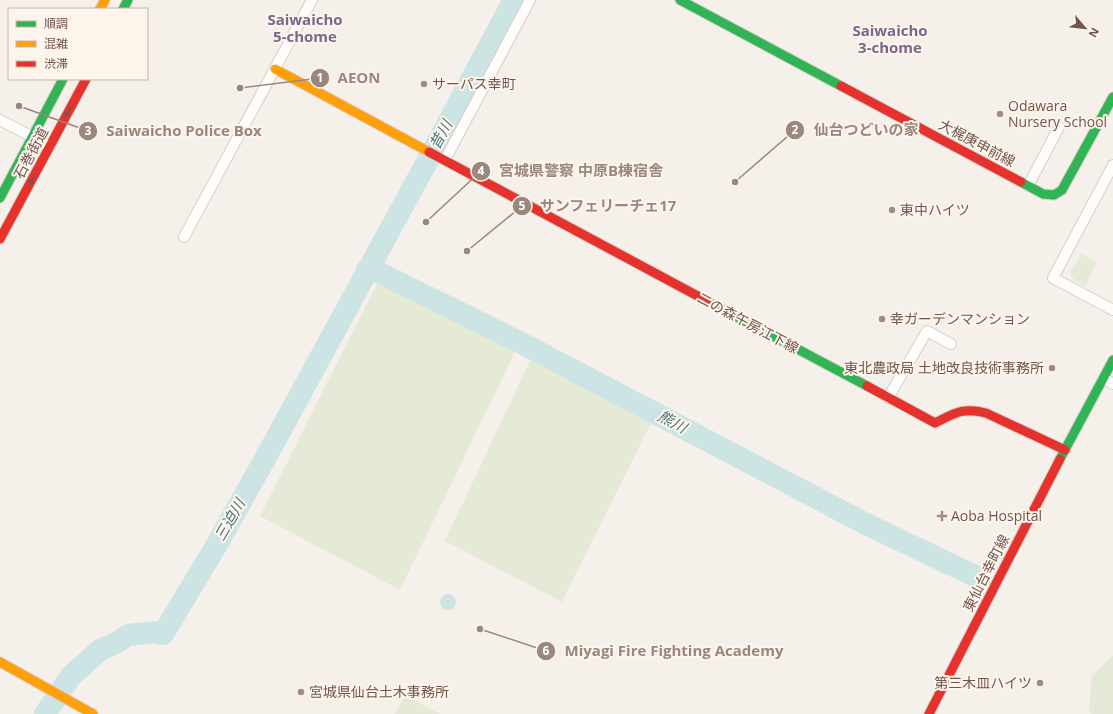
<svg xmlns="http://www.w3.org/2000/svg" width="1113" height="714" font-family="'Open Sans','Noto Sans JP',sans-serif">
  <rect width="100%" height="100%" fill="#f6f0ea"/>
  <path fill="#e4ead6" d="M1081,254L1097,262L1085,287L1074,280L1070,273Z
    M379,280L515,352L400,590L260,516Z
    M534,352L655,415L562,602L445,541Z
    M1113,655V714H1092L1089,711L1092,676Z
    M405,695L440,714H395Z"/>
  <path fill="#cde4e4" d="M440 602a8 8 0 1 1 16 0a8 8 0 1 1-16 0Z"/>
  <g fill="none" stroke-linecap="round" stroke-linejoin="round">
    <path stroke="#cde4e4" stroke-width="22" d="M367,270H374L531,348L864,523L977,577
      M45,714L71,676L100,650L116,643L128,635L155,632L163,634L216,546L266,457L435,147L514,0"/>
    <defs>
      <path id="street" d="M0,120L50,146
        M445,160L530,0
        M1113,165L1053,278L1113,310
        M1028,186L1059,127
        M184,237L312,0
        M1104,378L1113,384
        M888,398L927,331L951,344"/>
      <path id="fast" d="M680,0L841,86
        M123,9L128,0
        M1021,182L1043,194L1054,195L1062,190L1113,97
        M0,198L63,79
        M707,301L867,386
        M1060,459L1113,360"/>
      <path id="slow" d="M100,9L105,0
        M275,69L429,152
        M0,662L93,714"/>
      <path id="jam" d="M841,86L1021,182
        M429,152L707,301
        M0,239L86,79
        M867,386L935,423C955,413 963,407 986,413L1065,450
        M929,714L1060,459"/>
    </defs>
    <use href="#street" stroke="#d5cdc8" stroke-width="12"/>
    <use href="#fast" stroke="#d4ccc6" stroke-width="11"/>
    <use href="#slow" stroke="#d4ccc6" stroke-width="11"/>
    <use href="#jam" stroke="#d4ccc6" stroke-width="11"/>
    <use href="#street" stroke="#fefdfc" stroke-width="10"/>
    <use href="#fast" stroke="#30b455" stroke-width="9"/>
    <use href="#slow" stroke="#ff9f0a" stroke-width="9"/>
    <use href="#jam" stroke="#e5322d" stroke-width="9"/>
  </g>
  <defs><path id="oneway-solid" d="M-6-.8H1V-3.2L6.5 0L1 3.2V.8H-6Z"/></defs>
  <g fill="#70564d">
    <use href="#oneway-solid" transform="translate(68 112) rotate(118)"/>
    <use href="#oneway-solid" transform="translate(32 180) rotate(118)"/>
  </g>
  <g fill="#9f8c84" stroke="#fdf4eb" stroke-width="1.5">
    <circle cx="424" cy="84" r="4"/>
    <circle cx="1000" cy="114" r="4"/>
    <circle cx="892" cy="210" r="4"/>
    <circle cx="882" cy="319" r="4"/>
    <circle cx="1052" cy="368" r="4"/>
    <path d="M940 510h4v4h4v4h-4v4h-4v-4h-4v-4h4z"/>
    <circle cx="1040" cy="683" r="4"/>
    <circle cx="301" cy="692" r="4"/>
  </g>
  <g text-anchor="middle" stroke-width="4" stroke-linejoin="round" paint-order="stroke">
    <g font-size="14" fill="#70564d" stroke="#fdf4eb" text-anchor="start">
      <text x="432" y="89">サーパス幸町</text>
      <text x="1008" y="111">Odawara<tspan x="1008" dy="16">Nursery School</tspan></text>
      <text x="900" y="215">東中ハイツ</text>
      <text x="890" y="324">幸ガーデンマンション</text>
      <text x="1044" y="373" text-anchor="end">東北農政局 土地改良技術事務所</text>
      <text x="951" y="521">Aoba Hospital</text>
      <text x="1032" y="688" text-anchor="end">第三木皿ハイツ</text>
      <text x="309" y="697">宮城県仙台土木事務所</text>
    </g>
    <g font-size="14" fill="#70564d" stroke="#fdf4eb">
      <text transform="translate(977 143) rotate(28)" y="5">大梶庚申前線</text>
      <text transform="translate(31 153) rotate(-62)" y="5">石巻街道</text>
      <text transform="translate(748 323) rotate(28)" y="5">二の森午房江下線</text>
      <text transform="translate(986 573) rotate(-63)" y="5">東仙台幸町線</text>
    </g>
    <g font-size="15" font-weight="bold" fill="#7b668c" stroke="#fdf4eb">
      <text x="305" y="25">Saiwaicho<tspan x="305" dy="17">5-chome</tspan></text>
      <text x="890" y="36">Saiwaicho<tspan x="890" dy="17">3-chome</tspan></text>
    </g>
    <g font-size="15" font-style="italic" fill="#47777a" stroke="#fdf4eb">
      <text transform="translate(441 135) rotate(-62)" y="5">昔川</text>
      <text transform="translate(672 422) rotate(28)" y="5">熊川</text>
      <text transform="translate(230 520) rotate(-60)" y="5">三迫川</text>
    </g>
  </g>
  <path fill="none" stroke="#9a877e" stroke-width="1.5" d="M240 88L320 78M735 182L795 130M19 106L88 131M426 222L481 171M467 251L522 206M480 629L546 651"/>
  <g fill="#9a877e" stroke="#fdf4eb" stroke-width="1.5">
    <circle cx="240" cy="88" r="4"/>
    <circle cx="735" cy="182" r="4"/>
    <circle cx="19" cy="106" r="4"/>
    <circle cx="426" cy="222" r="4"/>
    <circle cx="467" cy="251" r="4"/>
    <circle cx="480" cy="629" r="4"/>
    <circle cx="320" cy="78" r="10"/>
    <circle cx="795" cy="130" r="10"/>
    <circle cx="88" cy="131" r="10"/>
    <circle cx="481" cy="171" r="10"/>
    <circle cx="522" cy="206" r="10"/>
    <circle cx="546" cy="651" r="10"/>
  </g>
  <g font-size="12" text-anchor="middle" font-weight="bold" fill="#fff">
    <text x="320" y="82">1</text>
    <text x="795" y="134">2</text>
    <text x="88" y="135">3</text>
    <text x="481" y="175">4</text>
    <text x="522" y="210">5</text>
    <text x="546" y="655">6</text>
  </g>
  <g font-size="15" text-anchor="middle" font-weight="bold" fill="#9a877e" stroke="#fdf4eb" stroke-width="4" stroke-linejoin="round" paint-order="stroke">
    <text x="359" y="83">AEON</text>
    <text x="866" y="135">仙台つどいの家</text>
    <text x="184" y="136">Saiwaicho Police Box</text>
    <text x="581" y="176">宮城県警察 中原B棟宿舎</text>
    <text x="608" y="211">サンフェリーチェ17</text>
    <text x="674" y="656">Miyagi Fire Fighting Academy</text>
  </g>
  <rect x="8" y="8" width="140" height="72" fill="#fdf4eb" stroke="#c5b5ac"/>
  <rect x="16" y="21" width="20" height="6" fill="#30b455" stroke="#c5b5ac"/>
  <text x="44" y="28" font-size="12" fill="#70564d">順調</text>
  <rect x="16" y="41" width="20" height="6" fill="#ff9f0a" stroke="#c5b5ac"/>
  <text x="44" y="48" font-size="12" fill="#70564d">混雑</text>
  <rect x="16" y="61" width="20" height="6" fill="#e5322d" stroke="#c5b5ac"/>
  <text x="44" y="68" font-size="12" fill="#70564d">渋滞</text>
  <g transform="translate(1085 28) rotate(118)" stroke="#fdf4eb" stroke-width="3" paint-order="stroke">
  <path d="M0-3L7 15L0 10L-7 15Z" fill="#70564d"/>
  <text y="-6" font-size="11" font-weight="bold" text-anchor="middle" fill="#70564d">N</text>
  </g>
</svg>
